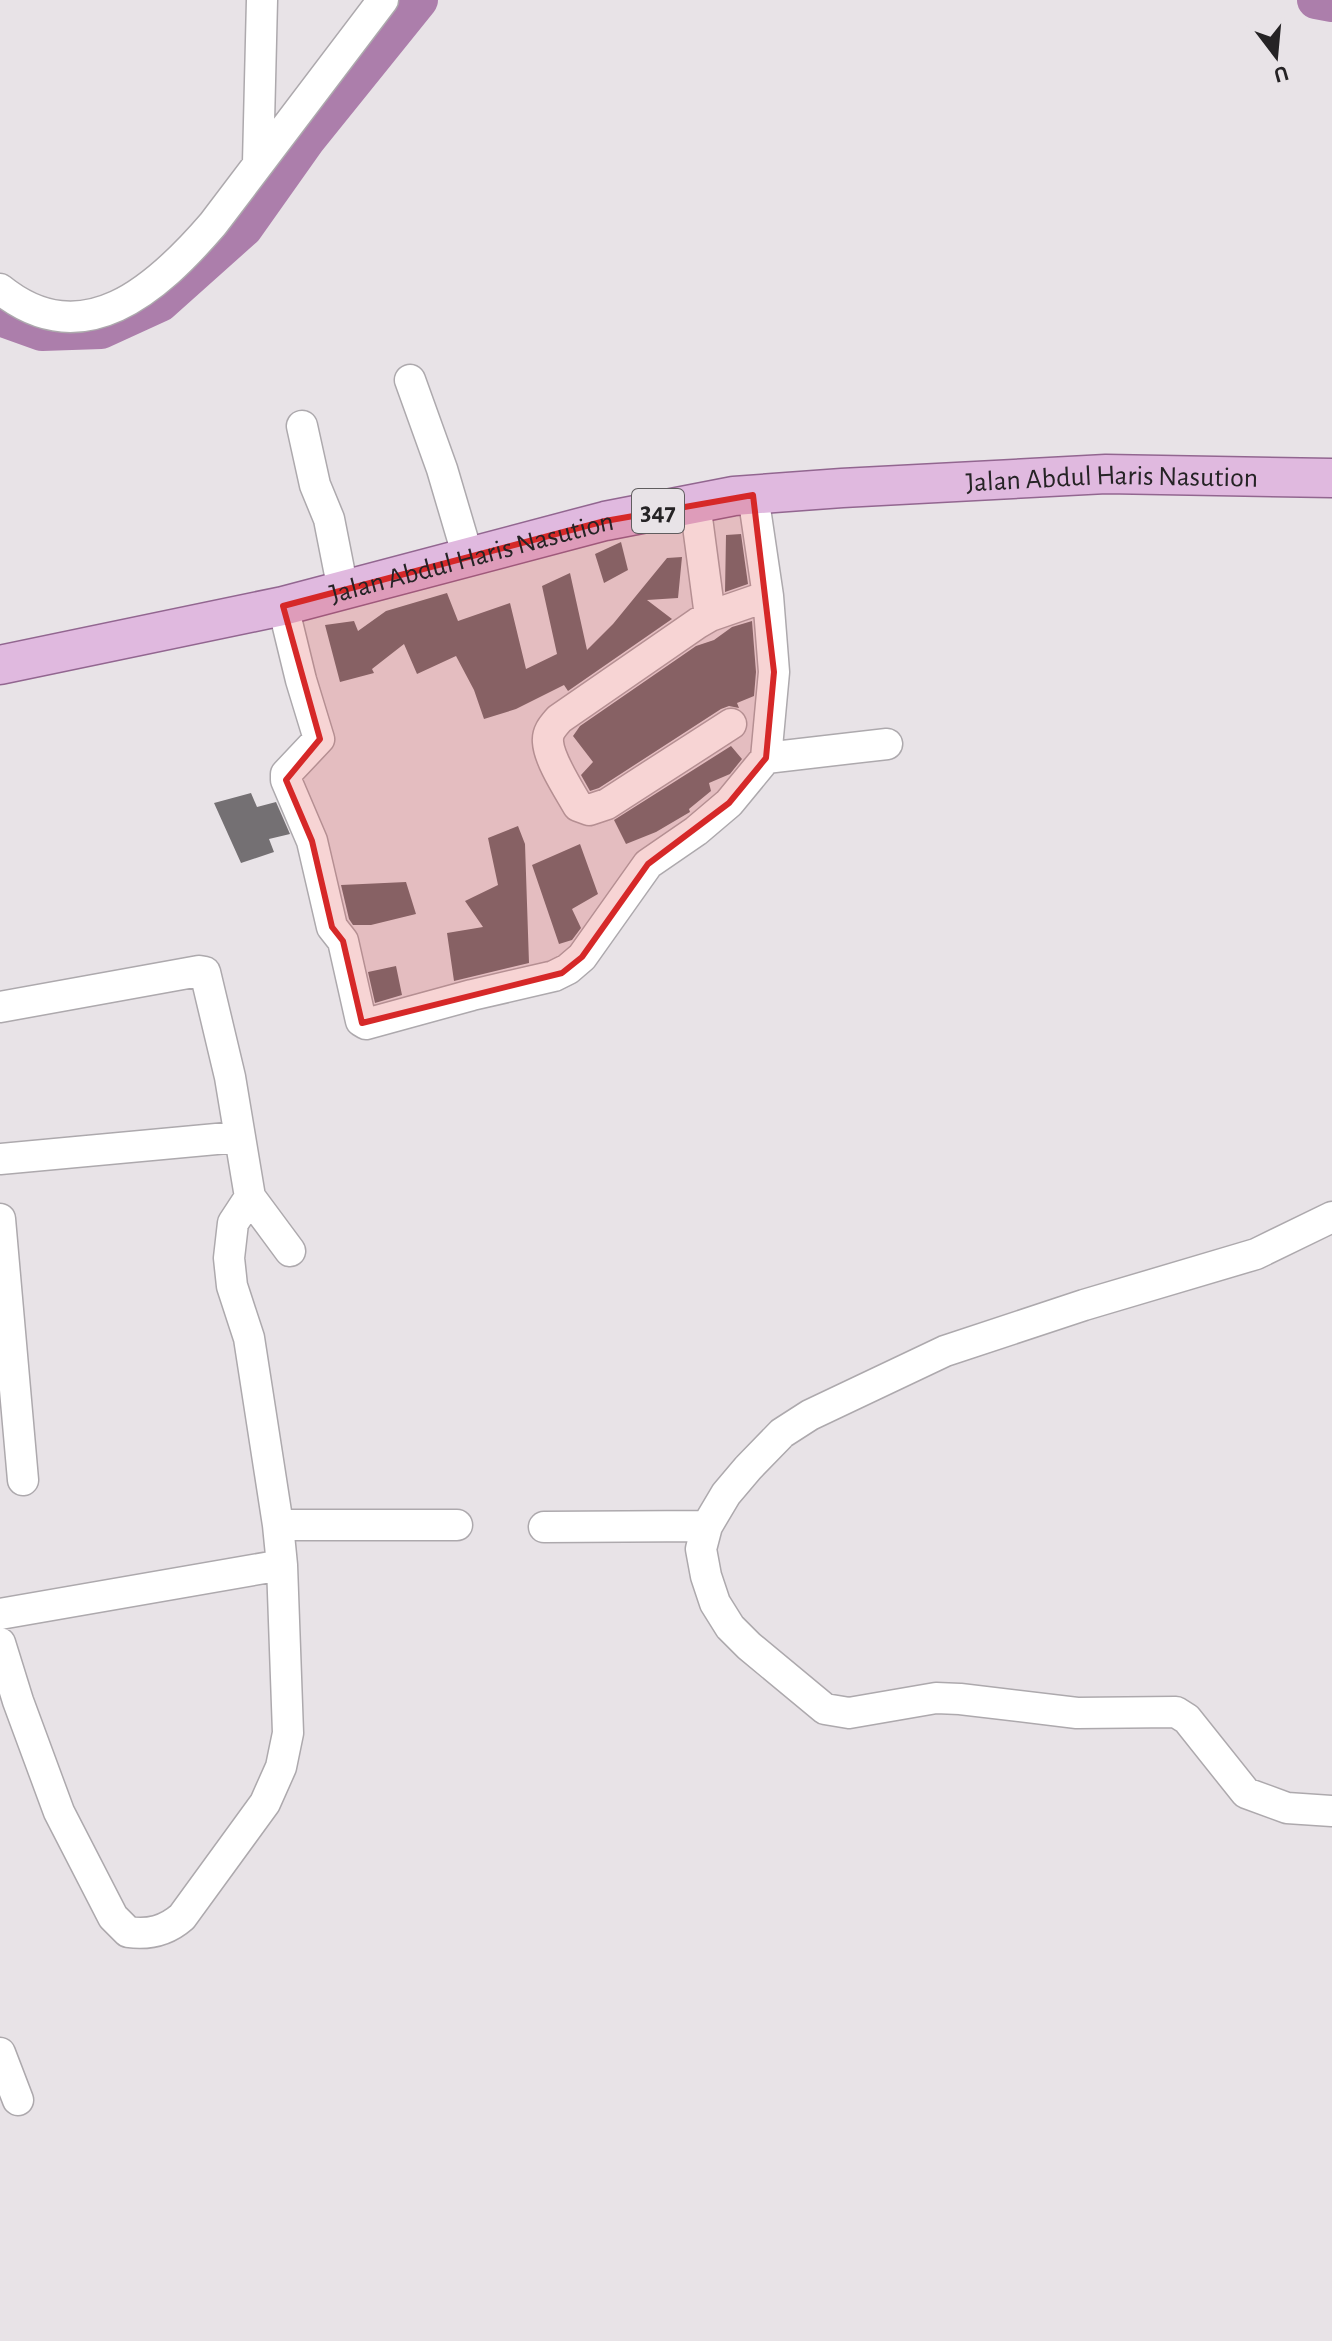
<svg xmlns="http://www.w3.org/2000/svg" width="1332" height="2341" font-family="'Alegreya Sans',sans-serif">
  <rect width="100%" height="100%" fill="#e8e3e7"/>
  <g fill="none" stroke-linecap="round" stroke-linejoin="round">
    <path stroke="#ac7eab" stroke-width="38" d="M1316,0L1332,3
      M0,317L42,332L101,330L160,303L244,228L307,139L419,0"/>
  </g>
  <path fill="#747073" d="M741,534L748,584L725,592L726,535Z
    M621,542L628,570L604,583L595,554Z
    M682,557L678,598L647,600L672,619L568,691L564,685L516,709L484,719L474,690L456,656L417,674L404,644L372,669L374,673L340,682L325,625L354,621L358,631L386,611L447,593L458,621L510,603L526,669L557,654L542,586L570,573L587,650L613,624L667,558Z
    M752,621L756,672L754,696L737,703L739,708L729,706L721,709L599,788L590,791L581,775L593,762L573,736L580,726L696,646L714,640L732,627Z
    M731,746L742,759L730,774L709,783L711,791L689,809L690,812L656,832L626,844L614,820Z
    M251,793L257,807L276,802L290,834L269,839L274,852L241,863L214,803Z
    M518,826L525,844L529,963L454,981L447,933L483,927L465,901L498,885L488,838Z
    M580,844L598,894L572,909L581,928L572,940L559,944L532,865Z
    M406,882L416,914L371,925H353L349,919L341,885Z
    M396,966L402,995L375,1003L368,972Z"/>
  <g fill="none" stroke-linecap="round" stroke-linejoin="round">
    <defs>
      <path id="minor" d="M258,163L262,0
        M0,289C83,356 157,289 213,224L383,0
        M410,380L442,469L468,557
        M302,426L315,485L329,519L343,590
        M695,503L710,616
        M283,606L301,680L319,739L286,774V780L312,841L332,927L343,941L361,1021L366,1024L472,995L554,976L568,969L582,957L648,864L696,831L729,803L766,758L774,672L768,596L753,495
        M731,724L607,804L589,810L578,806C569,790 549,760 548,742C547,732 553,726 559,719L698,623L710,616L768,596
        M766,758L887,744
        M0,1007L199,971L205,972L230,1077L250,1197L290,1251
        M0,1159L238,1137
        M250,1197L233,1223L229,1258L232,1286L249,1338L278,1525
        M1332,1217L1256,1254L1084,1305L945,1351L810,1415L782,1433L748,1468L726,1494L707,1526L701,1549L706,1576L715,1603L730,1627L749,1646L825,1709L849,1713L936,1698L960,1699L1077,1713L1176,1712L1187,1719L1246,1793L1287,1808L1332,1811
        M0,1219L23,1480
        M544,1527L707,1526
        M0,1614L282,1565
        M0,1643L18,1701L59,1812L113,1917L128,1932C149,1935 166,1931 182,1917L265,1803L281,1767L288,1733L282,1565L278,1525H457
        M0,2053L18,2100"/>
      <g id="major">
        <path id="s1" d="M0,665L283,606L605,521L734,496L842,488L1106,474L1332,478"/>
      </g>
    </defs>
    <use href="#minor" stroke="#ada9ad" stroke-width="33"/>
    <use href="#major" stroke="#926690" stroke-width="41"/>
    <use href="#minor" stroke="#fff" stroke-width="30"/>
    <use href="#major" stroke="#e0b9df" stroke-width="38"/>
  </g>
  <path fill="#d62828" fill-opacity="0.2" stroke="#d62828" stroke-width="6" stroke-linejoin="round" d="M753,495L774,672L766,758L729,803L648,864L582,957L562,973L362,1023L343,941L332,927L312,841L286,780L320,739L283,606L605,521Z"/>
  <g text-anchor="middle" stroke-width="7" stroke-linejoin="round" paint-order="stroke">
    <rect fill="#e8e3e7" stroke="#605d5f" stroke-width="2" x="632" y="489" width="52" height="44" rx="6"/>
    <g font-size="26" font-weight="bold" fill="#252325">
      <text x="658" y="520">347</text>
    </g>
    <g font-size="28" fill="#252325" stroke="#e8e3e7">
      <text dy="10" stroke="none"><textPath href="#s1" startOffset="1132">Jalan Abdul Haris Nasution</textPath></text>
      <text dy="10" stroke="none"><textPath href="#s1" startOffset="484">Jalan Abdul Haris Nasution</textPath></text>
    </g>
  </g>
  <g transform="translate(1276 56) rotate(164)" stroke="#e8e3e7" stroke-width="6" paint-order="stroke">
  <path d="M0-6L14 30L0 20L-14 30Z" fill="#252325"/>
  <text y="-12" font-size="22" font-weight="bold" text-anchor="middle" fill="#252325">U</text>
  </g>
</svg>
